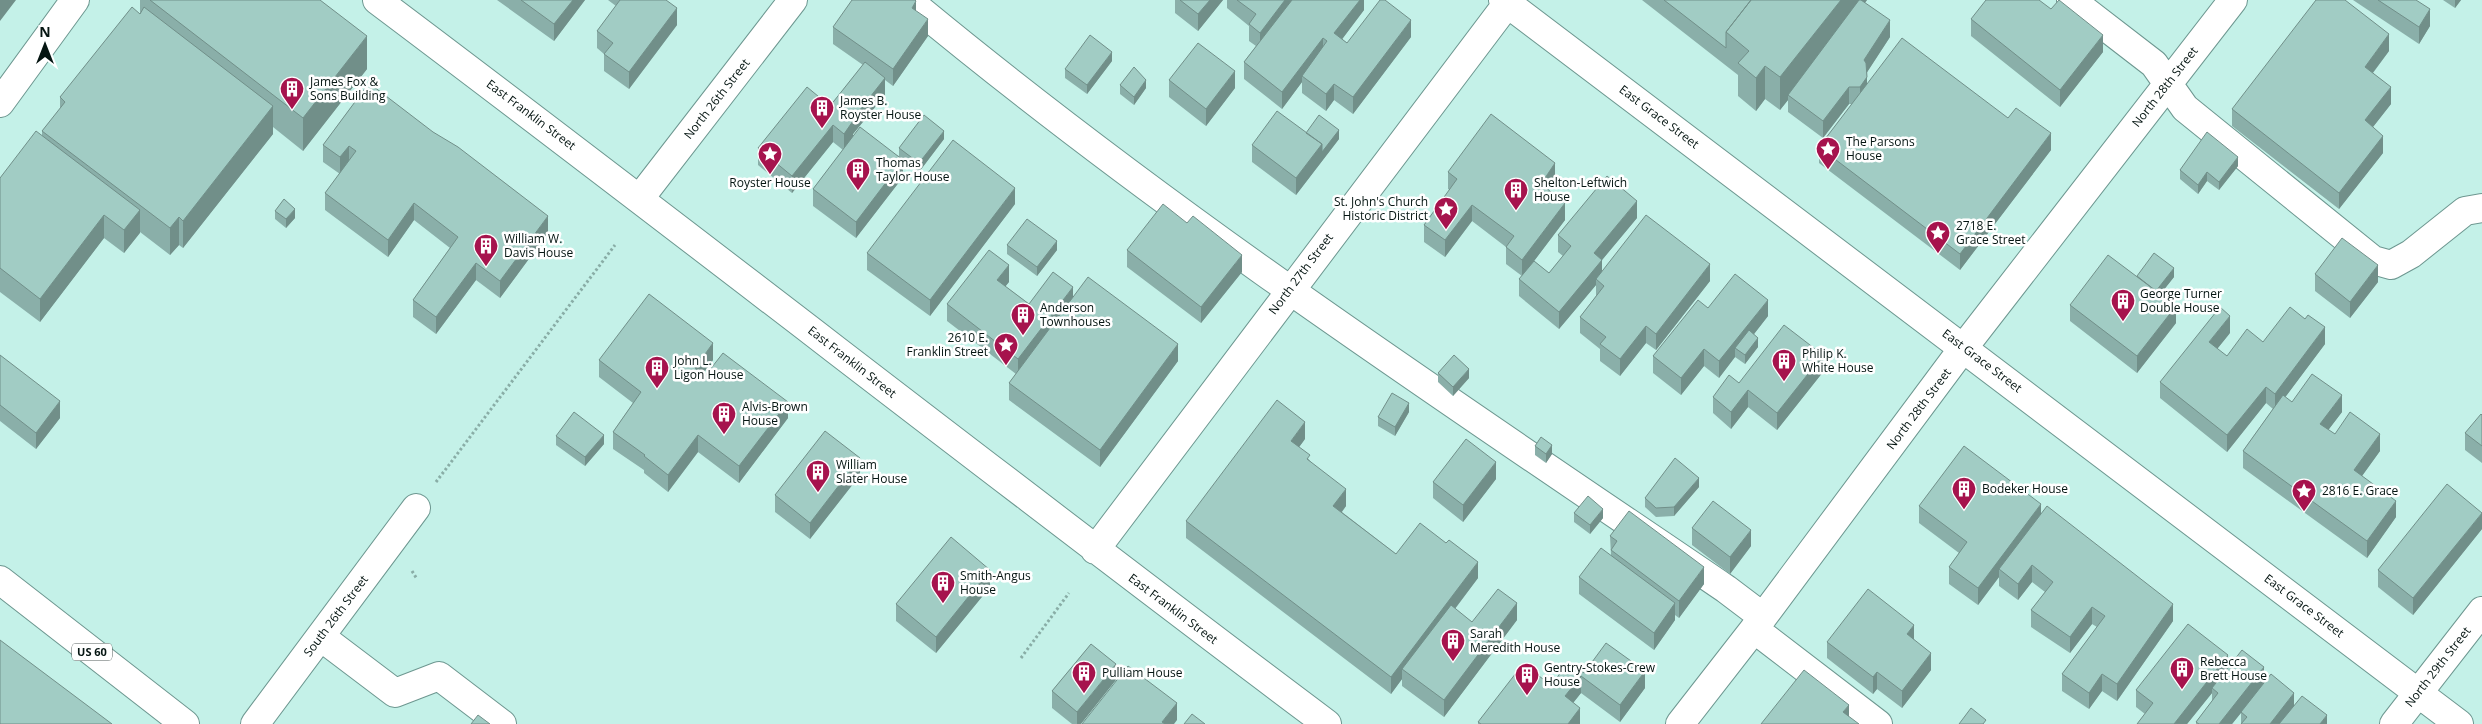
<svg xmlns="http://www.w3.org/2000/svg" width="2482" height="724" font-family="'Open Sans',sans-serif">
  <rect width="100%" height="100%" fill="#c4f1e8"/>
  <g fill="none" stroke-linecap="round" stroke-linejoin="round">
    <defs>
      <path id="minor" d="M377,0C695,239 1008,485 1327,724
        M908,0C1167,215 1448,400 1726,589L1763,617
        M1503,0L2459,724
        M2071,0L2154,64L2185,108L2373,260L2391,265L2411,254L2465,211L2482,208
        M640,198L793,0
        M1095,550L1510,0
        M1754,629L1878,724
        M321,637L395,693L439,676L502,724
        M255,724L416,508
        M1680,724L1754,629L1964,347L2233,0
        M2394,724L2482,611"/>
      <path id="major" d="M0,103L75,0
        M0,580L185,724"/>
    </defs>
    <use href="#minor" stroke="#6d9790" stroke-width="30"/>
    <use href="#major" stroke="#6d9790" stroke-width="30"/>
    <path stroke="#89ada6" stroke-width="3" stroke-dasharray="2.5 2.5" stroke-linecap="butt" d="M436,482L615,245
      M412,571L417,579
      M1021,658L1069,593"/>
    <use href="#minor" stroke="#fff" stroke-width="28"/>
    <use href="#major" stroke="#fff" stroke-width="28"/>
  </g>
  <path fill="#8aafa9" d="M140,0H320L367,69L303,151L273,127V134L183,248L179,245L170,255L140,232L124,253L104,238L40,322L0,292V178L42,136V131L60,109V97L140,14Z
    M497,0H585L554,41Z
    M608,0H666L677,25L629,89L604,71V54L597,48V31L616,6Z
    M1175,0H1223L1198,31L1175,13Z
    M1227,0H1364V10L1342,39L1347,43L1411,37L1353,114L1334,100L1326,111L1302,93V82L1282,109L1244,79V62L1256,46L1249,41V26L1227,8Z
    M1642,0H1867L1865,3L1890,37L1867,72V84L2008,118L2051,150L1960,270L1819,163V147L1852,104H1849L1823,138L1788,112V100L1780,110L1765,99L1756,111L1738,96V75Z
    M2353,0H2416L2430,26L2419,44Z
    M2443,0H2461L2455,8Z
    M916,11L928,36L893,86L885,80V95L853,134V136L899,156V148L944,139L919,172L903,160V177L856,238L813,206V189L843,150L833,142L792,193L758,165V148L830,106L863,65L833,44V27Z
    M1971,19L2103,52L2060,107L1971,36Z
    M2389,51L2373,73L2391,104L2373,127L2383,153L2339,209L2232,126V109Z
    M1112,61L1087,94L1065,78V69Z
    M1169,80L1235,88L1206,126L1169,97Z
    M369,83L548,233L500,298L476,280L436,334L413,317V300L450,248L414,220L388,257L325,210V193L340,174L323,162V145Z
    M1120,85L1146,88L1134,105L1120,94Z
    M1306,133L1339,139L1296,195L1252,162V145Z
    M2238,166L2219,190L2207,181L2198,194L2180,179V170Z
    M1448,172L1555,180L1548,190L1565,220L1534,261L1549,273L1563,256L1558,252V235L1637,218L1602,260V271L1710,281L1656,350L1646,343L1620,376L1600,361V349L1580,333V317L1596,296V285L1559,329L1519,296V279L1522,276L1506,264V247L1472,221L1445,257L1424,242V225L1450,190L1448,189Z
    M1015,204L930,316L867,270V253Z
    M275,211L295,218L286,228L275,219Z
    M1187,223L1242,272L1201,323L1127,267V250Z
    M1007,245L1057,250L1037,276L1007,254Z
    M2315,274L2378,282L2350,318L2315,291Z
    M2137,277H2174L2160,294L2176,323L2137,373L2070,321V305Z
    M1009,282L1005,286L1029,304L1073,296L1178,361L1100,467L1009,400V383L1016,374L947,321V304Z
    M1708,308L1768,316L1754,334L1758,347L1745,364L1735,357L1719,378L1704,366L1681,395L1653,373V356Z
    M2230,333L2217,349L2227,356L2263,342L2325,344L2285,397L2292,402L2342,412L2328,430L2335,434L2380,451L2362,476L2396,517L2367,558L2243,468V451L2273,409L2266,403L2227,452L2160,398V382Z
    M0,355L60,418L36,449L0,421Z
    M599,360H713L703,374L788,418L739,483L698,452L668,492L644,473V470L613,449V432L633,403L599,377Z
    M1823,372L1777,430L1748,407L1731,429L1713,413V397L1739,383Z
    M1438,373L1469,378L1453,396L1438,382Z
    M1409,412L1395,436L1378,426V417Z
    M2482,415V463L2465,450V433Z
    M556,436L604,444L585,466L556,445Z
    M1305,439L1299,447L1346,506L1342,512L1396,554L1478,578L1455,609L1472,622L1517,620L1444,717L1402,686V679L1391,694L1186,538V521Z
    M1535,446L1552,454L1546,463L1535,455Z
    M860,475L810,539L775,512V495Z
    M1496,479L1463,522L1433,498V482Z
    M1699,487L1674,516L1656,517L1645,507V498Z
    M1919,506L2041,514L2173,621L2117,701L2102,691L2089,709L2062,691V674L2097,627L2092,624L2070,653L2031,627V610L2045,592L2032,582L2018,600L1999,586V577L1978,605L1949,584V567L1959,553L1919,523Z
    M1574,513L1603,518L1590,534L1574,522Z
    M1692,528L1751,546L1730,574L1692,545Z
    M2482,529L2413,615L2378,587V570Z
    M1610,536L1704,584L1679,618L1675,615V620L1654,650L1579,594V577L1611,555Z
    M990,587L936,653L896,621V604Z
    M1914,639L1931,670L1902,708L1877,689L1873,694L1827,658V642Z
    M1091,644L1081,724H1072L1052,708V691Z
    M2228,667L2264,684L2294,705L2327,724H2241V713L2232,724H2196V722L2212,701V693L2187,724H2137L2145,714L2136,707V690Z
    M1584,673L1645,688L1620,722L1581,693L1573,703L1580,724H1478V722L1551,685Z"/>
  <path fill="#718f89" d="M0,0H16L0,21Z
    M573,0H585L554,41V24Z
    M1210,0H1223L1198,31V14Z
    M1285,0H1298L1260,49V33Z
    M1360,0H1364V10L1334,50V33Z
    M1841,0H1867L1790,97L1788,95V100L1780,110V77Z
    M2455,0H2461L2455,8Z
    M916,1V18L912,8Z
    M677,8V25L629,89V72Z
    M2430,9V26L2419,44V27Z
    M928,19V36L893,86V69Z
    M1411,20V37L1353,114V97Z
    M1890,20V37L1864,77V60Z
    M2389,34V51L2365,83V67Z
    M2103,35V52L2060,107V90Z
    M367,36V69L303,151V118Z
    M1323,38V55L1302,76V82L1282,109V92Z
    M1112,52V61L1087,94V85Z
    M1765,66V99L1756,111V78Z
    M1235,71V88L1206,126V109Z
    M1867,77V94L1860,104V87Z
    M885,78V95L853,134V138L844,151V134L852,120Z
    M1146,80V88L1134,105V97Z
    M1334,84V100L1326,111V94Z
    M1849,87V104L1823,138V121Z
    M2391,87V104L2365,137V120Z
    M273,106V134L183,248V221Z
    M833,125V142L792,193V176Z
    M1339,130V139L1296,195V178L1322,144Z
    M944,131V139L919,172V163Z
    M2051,133V150L1960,270V254Z
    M2383,136V153L2339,209V193Z
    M349,146V163L340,174V157Z
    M2238,157V166L2219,190V182Z
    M903,160V177L856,238V222Z
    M1555,163V180L1541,201V184Z
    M2207,172V181L2198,194V185Z
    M1015,188V204L930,316V300Z
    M1637,201V218L1602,260V277L1596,279V285L1559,329V312L1594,253Z
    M414,203V220L388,257V240Z
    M1565,203V220L1522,277V260Z
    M1472,205V221L1445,257V240Z
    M295,209V218L286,228V219Z
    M140,210V233L124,253V230Z
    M104,215V238L40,322V299Z
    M548,216V233L500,298V281Z
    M179,217V245L170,255V228Z
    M1057,241V250L1037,276V267Z
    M1242,255V272L1201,323V307Z
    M476,263V280L436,334V317Z
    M1710,264V281L1656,350V334Z
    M1009,265V282L997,297V280Z
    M2378,265V282L2350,318V302Z
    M2174,268V277L2152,305V296Z
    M1073,287V304L1018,376V359Z
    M1768,300V316L1740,352L1735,348V357L1719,378V361Z
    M2176,306V323L2137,373V356Z
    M2230,316V333L2209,359V342Z
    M1646,326V343L1620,376V359Z
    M2325,327V344L2275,411V394Z
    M1758,338V347L1745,364V355Z
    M713,343V360L695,384V368Z
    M1178,344V361L1100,467V450Z
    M1704,349V366L1681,395V378Z
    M1823,355V372L1777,430V413Z
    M1469,369V378L1453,396V387Z
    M2266,387V403L2227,452V435Z
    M1748,390V407L1731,429V412Z
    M2342,395V412L2320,441V424Z
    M60,401V418L36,449V433Z
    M788,402V418L739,483V466Z
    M1409,403V412L1395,436V427Z
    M1305,422V439L1291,458V441Z
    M2380,434V451L2354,487V470Z
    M604,435V444L585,466V457Z
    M698,435V452L668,492V475Z
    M1552,445V454L1546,463V454Z
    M860,458V475L810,539V523Z
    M1496,462V479L1463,522V505Z
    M1699,478V487L1674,516V507Z
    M1346,489V506L1333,523V506Z
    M2396,501V517L2367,558V541Z
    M2041,504V521L1999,569V577L1978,605V588Z
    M1603,509V518L1590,534V525Z
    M2482,513V529L2413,615V598Z
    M1751,530V546L1730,574V557Z
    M1478,562V578L1407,672L1402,669V679L1391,694V677Z
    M2032,565V582L2018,600V584Z
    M1704,567V584L1679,618V601Z
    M990,570V587L936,653V637Z
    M1517,603V620L1444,717V700Z
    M1675,603V620L1654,650V633Z
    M2173,604V621L2117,701V684Z
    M2092,607V624L2070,653V637Z
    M1914,625V641L1907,634Z
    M1931,653V670L1902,708V691Z
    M2228,655V672L2212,688V693L2187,724H2174Z
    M1116,664V680L1081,724H1077V712Z
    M2264,667V684L2232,724H2219Z
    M1645,671V688L1620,722V705Z
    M1877,672V689L1873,694V677Z
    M2102,674V691L2089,709V693Z
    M1581,676V693L1565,713V696Z
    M2294,693V710L2283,724H2270Z
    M1177,703V720L1174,724H1162V722Z
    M1849,705V722L1843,712Z
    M1580,708V724H1568Z
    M2327,715V724H2320Z"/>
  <path fill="#a1ccc4" stroke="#718f89" d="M150,0H320L367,36L303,118Z
    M521,0H573L554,24Z
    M620,0H666L677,8L629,72L604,54L613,43L597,31Z
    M852,0H915L916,1L912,8L928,19L893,69L833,27Z
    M1180,0H1210L1198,14Z
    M1237,0H1285L1260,33L1249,24L1256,14Z
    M1292,0H1360L1334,33L1347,43L1380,0H1385L1411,20L1353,97L1334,84L1326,94L1302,76L1327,41L1323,38L1282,92L1244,62Z
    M1664,0H1751L1726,32V48Z
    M1751,0H1841L1780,77L1765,66L1756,78L1738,63L1749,51L1726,32Z
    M1859,0H1861L1890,20L1864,60L1866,63L1867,77L1860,87H1849L1823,121L1788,95Z
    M1986,0H2039L2051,9L2059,0L2103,35L2060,90L1971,19Z
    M2316,0H2345L2389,34L2365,67L2391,87L2365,120L2383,136L2339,193L2232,109Z
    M2378,0H2416L2430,9L2419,27Z
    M132,7L140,14L144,7L273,106L183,221L179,217L170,228L42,131L65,102L60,97Z
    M1090,35L1112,52L1087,85L1065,69Z
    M1902,38L2008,118L2016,108L2051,133L1960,254L1819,147Z
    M1198,43L1235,71L1206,109L1169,80Z
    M865,62L885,78L852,120L853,121L844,134L833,125L792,176L758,148L807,87L830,106Z
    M1134,67L1146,80L1134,97L1120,85Z
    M369,83L433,132L458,147L548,216L500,281L476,263L436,317L413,300L458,237L414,203L388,240L325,193L356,151L349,146L340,157L323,145Z
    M1277,111L1322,144L1296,178L1252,145Z
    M1491,114L1555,163L1541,184L1565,203L1522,260L1506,247L1514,236L1472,205L1445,240L1424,225L1457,179L1448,172Z
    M924,115L944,131L919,163L899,148Z
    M1319,115L1339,130L1322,152V144L1306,133Z
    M860,127L903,160L856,222L813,189Z
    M36,131L140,210L124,230L104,215L40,299L0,268V178Z
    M2207,132L2238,157L2219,182L2207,172L2198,185L2180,170Z
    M953,140L1015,188L930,300L867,253Z
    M1607,176L1637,201L1594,253L1602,260L1559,312L1519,279L1534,261L1549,273L1571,246L1558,235Z
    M284,199L295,209L286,219L275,211Z
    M1163,204L1187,223L1193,216L1242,255L1201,307L1127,250Z
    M1646,215L1710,264L1656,334L1646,326L1620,359L1600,344L1606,337L1580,317L1604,286L1596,279Z
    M1027,219L1057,241L1037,267L1007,245Z
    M2342,238L2378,265L2350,302L2315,274Z
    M989,250L1009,265L997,280L1029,304L1053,272L1073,287L1018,359L947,304Z
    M2154,253L2174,268L2156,291L2137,276Z
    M2108,255L2176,306L2137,356L2070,305Z
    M1735,274L1768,300L1719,361L1704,349L1681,378L1653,356L1698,300L1708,308Z
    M1088,277L1178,344L1100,450L1009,383Z
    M649,294L713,343L695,368L705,376L723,353L788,402L739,466L698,435L668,475L644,456L645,455L613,432L641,392L599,360Z
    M2220,307L2230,316L2209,342L2227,356L2247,329L2263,342L2290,307L2305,319L2308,315L2325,327L2275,394L2266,387L2227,435L2160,382Z
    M1784,325L1823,355L1777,413L1748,390L1731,412L1713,397L1729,375L1739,383Z
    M1749,330L1758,338L1745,355L1735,348Z
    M0,355L60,401L36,433L0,405Z
    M1454,355L1469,369L1453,387L1438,373Z
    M2312,374L2342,395L2320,424L2335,434L2350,412L2380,434L2354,470L2396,501L2367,541L2243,451L2283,395L2292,402Z
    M1392,393L1409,403L1395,427L1378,417Z
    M1277,400L1305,422L1291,441L1310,455L1307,459L1346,489L1333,506L1396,554L1420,523L1446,543L1449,540L1478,562L1391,677L1186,521Z
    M574,412L604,435L585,457L556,436Z
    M2481,414L2482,415V446L2465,433Z
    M825,431L860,458L810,523L775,495Z
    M1541,437L1552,445L1546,454L1535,446Z
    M1466,439L1496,462L1463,505L1433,482Z
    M1964,446L2041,504L1978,588L1949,567L1967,542L1919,506Z
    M1675,458L1699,478L1674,507L1656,508L1645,498Z
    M2447,484L2482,513L2413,598L2378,570Z
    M1588,496L1603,509L1590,525L1574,513Z
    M1713,501L1751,530L1730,557L1692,528Z
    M2047,506L2173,604L2117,684L2102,674L2089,693L2062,674L2105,616L2092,607L2070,637L2031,610L2053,582L2032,565L2018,584L1999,569Z
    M1629,511L1704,567L1679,601L1611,550L1617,541L1610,536Z
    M951,537L990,570L936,637L896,604Z
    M1601,548L1675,603L1654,633L1579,577Z
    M1498,589L1517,603L1444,700L1402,669L1451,605L1472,622Z
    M1868,589L1914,625L1907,634L1931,653L1902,691L1877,672L1873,677L1827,642Z
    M2188,624L2228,655L2174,724H2137L2153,703L2136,690Z
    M0,640L112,724H0Z
    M1606,643L1645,671L1620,705L1581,676L1565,696L1580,708L1568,724H1481L1478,722L1523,664L1551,685L1569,662L1584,673Z
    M1091,644L1116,664L1077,712L1052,691Z
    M2242,650L2264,667L2219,724H2199L2196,722L2218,693L2212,688Z
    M1128,666L1177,703L1162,722L1165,724H1082Z
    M1804,670L1849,705L1843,712L1859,724H1761Z
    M2271,674L2294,693L2270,724H2241L2247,717L2241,712Z
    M2302,696L2327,715L2320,724H2279Z
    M1971,708L1986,720L1983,724H1959Z
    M1192,714L1205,724H1184Z
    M478,715L490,724H471Z"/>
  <defs>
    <symbol id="building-pin" viewBox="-11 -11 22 30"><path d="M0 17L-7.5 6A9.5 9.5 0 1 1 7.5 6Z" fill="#a6134d" stroke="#fff"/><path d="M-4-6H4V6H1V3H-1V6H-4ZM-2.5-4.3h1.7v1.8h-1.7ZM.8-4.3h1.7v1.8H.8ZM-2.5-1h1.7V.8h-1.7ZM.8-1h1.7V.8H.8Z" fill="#fff"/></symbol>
    <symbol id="sight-pin" viewBox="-11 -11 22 30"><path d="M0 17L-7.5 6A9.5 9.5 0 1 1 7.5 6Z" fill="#a6134d" stroke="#fff"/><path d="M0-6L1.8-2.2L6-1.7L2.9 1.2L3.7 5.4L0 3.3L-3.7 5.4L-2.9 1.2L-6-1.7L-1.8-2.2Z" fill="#fff"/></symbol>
  </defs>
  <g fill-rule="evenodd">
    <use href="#building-pin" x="278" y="75" width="28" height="38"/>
    <use href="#building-pin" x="808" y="94" width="28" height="38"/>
    <use href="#sight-pin" x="1814" y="135" width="28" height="38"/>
    <use href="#sight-pin" x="756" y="140" width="28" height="38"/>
    <use href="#building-pin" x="844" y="156" width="28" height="38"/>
    <use href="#building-pin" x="1502" y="176" width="28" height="38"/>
    <use href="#sight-pin" x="1432" y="195" width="28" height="38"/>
    <use href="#sight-pin" x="1924" y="219" width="28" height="38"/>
    <use href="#building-pin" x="472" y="232" width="28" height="38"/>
    <use href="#building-pin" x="2109" y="287" width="28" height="38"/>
    <use href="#building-pin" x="1009" y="301" width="28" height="38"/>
    <use href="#sight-pin" x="992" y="331" width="28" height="38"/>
    <use href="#building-pin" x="1770" y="347" width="28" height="38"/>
    <use href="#building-pin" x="643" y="354" width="28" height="38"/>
    <use href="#building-pin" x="710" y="400" width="28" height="38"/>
    <use href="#building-pin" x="804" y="458" width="28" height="38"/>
    <use href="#building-pin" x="1950" y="475" width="28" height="38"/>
    <use href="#sight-pin" x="2290" y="477" width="28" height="38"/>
    <use href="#building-pin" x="929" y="569" width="28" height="38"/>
    <use href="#building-pin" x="1439" y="627" width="28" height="38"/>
    <use href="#building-pin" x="2168" y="655" width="28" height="38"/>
    <use href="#building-pin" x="1070" y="659" width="28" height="38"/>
    <use href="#building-pin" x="1513" y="661" width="28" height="38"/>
  </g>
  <g text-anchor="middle" stroke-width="5" stroke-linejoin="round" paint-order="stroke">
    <rect fill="#fff" stroke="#505b59" stroke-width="1" x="72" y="643.5" width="40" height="17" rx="4"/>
    <g font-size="11" font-weight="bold" fill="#051512">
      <text x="92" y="656">US 60</text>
    </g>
    <g font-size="12" fill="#051512" stroke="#fff" text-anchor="start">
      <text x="310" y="86">James Fox &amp;<tspan x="310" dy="14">Sons Building</tspan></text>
      <text x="840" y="105">James B.<tspan x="840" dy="14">Royster House</tspan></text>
      <text x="1846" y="146">The Parsons<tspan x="1846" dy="14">House</tspan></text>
      <text x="876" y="167">Thomas<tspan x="876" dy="14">Taylor House</tspan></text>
      <text x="770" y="187" text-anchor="middle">Royster House</text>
      <text x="1534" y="187">Shelton-Leftwich<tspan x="1534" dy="14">House</tspan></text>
      <text x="1428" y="206" text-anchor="end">St. John's Church<tspan x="1428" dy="14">Historic District</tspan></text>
      <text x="1956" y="230">2718 E.<tspan x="1956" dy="14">Grace Street</tspan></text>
      <text x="504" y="243">William W.<tspan x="504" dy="14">Davis House</tspan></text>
      <text x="2140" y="298">George Turner<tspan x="2140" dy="14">Double House</tspan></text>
      <text x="1040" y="312">Anderson<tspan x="1040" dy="14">Townhouses</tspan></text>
      <text x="988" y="342" text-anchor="end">2610 E.<tspan x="988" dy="14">Franklin Street</tspan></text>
      <text x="1802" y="358">Philip K.<tspan x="1802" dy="14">White House</tspan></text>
      <text x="674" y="365">John L.<tspan x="674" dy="14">Ligon House</tspan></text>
      <text x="742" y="411">Alvis-Brown<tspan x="742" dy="14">House</tspan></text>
      <text x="836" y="469">William<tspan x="836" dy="14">Slater House</tspan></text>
      <text x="1982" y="493">Bodeker House</text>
      <text x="2322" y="495">2816 E. Grace</text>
      <text x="960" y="580">Smith-Angus<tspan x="960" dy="14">House</tspan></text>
      <text x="1470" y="638">Sarah<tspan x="1470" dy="14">Meredith House</tspan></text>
      <text x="2200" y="666">Rebecca<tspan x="2200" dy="14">Brett House</tspan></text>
      <text x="1544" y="672">Gentry-Stokes-Crew<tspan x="1544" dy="14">House</tspan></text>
      <text x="1102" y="677">Pulliam House</text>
    </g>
    <g font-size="12" fill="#051512" stroke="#fff">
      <text transform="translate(2165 87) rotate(-52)" y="4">North 28th Street</text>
      <text transform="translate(717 99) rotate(-52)" y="4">North 26th Street</text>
      <text transform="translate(531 115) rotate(37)" y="4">East Franklin Street</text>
      <text transform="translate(1659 117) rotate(37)" y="4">East Grace Street</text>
      <text transform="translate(1301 274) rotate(-53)" y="4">North 27th Street</text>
      <text transform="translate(1982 361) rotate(37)" y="4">East Grace Street</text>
      <text transform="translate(852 362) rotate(38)" y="4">East Franklin Street</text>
      <text transform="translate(1919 409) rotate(-53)" y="4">North 28th Street</text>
      <text transform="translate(2304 606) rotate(37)" y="4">East Grace Street</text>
      <text transform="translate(1173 609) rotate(37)" y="4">East Franklin Street</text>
      <text transform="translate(336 616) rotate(-53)" y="4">South 26th Street</text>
      <text transform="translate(2438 667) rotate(-52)" y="4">North 29th Street</text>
    </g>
  </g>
  <g transform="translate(45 45)" stroke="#ffffff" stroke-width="4" paint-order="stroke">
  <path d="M0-4L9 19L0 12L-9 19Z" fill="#051512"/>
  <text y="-8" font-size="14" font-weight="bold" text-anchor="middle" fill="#051512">N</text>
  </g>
</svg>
